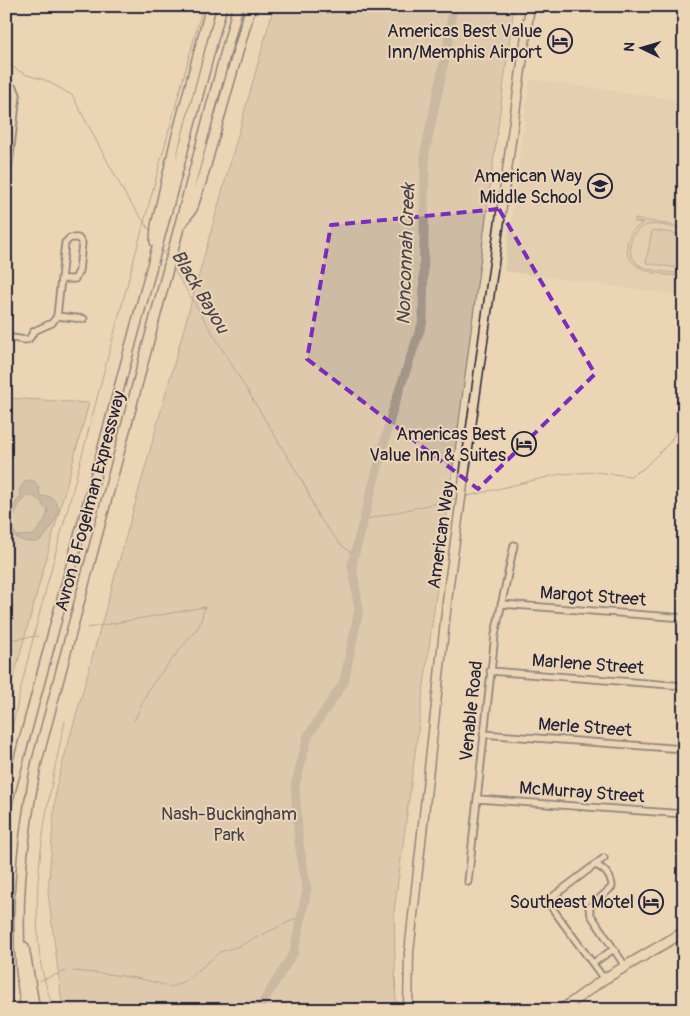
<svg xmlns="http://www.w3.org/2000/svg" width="690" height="1016" font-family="Pangolin,sans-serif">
  <rect width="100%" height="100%" fill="#ebd5b4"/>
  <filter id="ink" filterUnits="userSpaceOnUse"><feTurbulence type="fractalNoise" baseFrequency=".02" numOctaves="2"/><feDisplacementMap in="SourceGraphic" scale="10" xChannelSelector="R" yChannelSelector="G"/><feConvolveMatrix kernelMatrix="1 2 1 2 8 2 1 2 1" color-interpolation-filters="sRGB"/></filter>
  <g filter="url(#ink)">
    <path fill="#dcc8ab" d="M530,79L684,101V296L504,271Z"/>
    <path fill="#cebba3" stroke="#786e6f" d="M274,6H514L394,912L396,1010H63L48,893L56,787Z
      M635,219L684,227V230C673,228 659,223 649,225C629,228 623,256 641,266C653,272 671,272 684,274V277C664,274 624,274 627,244C628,234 635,228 643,223L635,222Z
      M652,230L684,235V269L646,263Z
      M10,398L89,403L6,705V432Z"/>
    <path fill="#a49589" stroke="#70676a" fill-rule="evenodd" d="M31,480C40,483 38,489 41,497C52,493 57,502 59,511C55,520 48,536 39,541C35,543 29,542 24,541C1,535 9,509 21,496L19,490L25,481ZM33,496L42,502V505L48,510C46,521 40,527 33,535L18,536C5,527 17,507 25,497Z"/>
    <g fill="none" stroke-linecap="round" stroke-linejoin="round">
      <path stroke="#70676a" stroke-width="1" d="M6,64L27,75L45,80L72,95L126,196L151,232
        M161,248L167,258
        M173,268L286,454L305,486L318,516L339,543L354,555
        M464,497L560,474L595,472L630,476L643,469L669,443L684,418
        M363,520L458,498
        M87,628L205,607L199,626L149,688L134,721
        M6,640L38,636
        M6,758C24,664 51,571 76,478C117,320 160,163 203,6
        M73,971C108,974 138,976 171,987L187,980L220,952L239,946L301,916
        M39,981L66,971
        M6,1005L7,1004
        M53,1010C49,993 42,976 40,958C30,878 48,799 65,721"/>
      <path stroke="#a49589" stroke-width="9" d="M258,1010L294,952L307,889L299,844L295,786L308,736L344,682L359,610L352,564L393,409L423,321L425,152L448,44L453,6"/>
      <defs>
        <path id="minor" d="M6,85C12,86 15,88 17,95L6,189
          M70,238H78L82,243L79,271L75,279H61L65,243Z
          M57,316L61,279
          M6,337L25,340L29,339L34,331L52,323L57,316L84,319
          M501,604L684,618
          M490,671L684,686
          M483,734L684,749
          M478,799L684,814
          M595,865C604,868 612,877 612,887L589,908L591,915L625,966
          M468,882L495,635L514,545
          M547,901L604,979
          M543,904L604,858
          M593,963L614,949"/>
        <path id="major" d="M408,1010L409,953L449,584L530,6"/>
        <path id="highway" d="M182,223L192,209L202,179L251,6
          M155,242L156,226L175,143L211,6
          M6,807L222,6
          M24,947L35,1010
          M26,1010C12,927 21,842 37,761L238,6
          M561,1010L604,979L684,932"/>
      </defs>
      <use href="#minor" stroke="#22223b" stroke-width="9"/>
      <use href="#major" stroke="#22223b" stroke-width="11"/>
      <use href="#highway" stroke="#22223b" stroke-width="12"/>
      <use href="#minor" stroke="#ebd5b4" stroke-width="5.5"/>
      <use href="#major" stroke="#ebd5b4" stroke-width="8"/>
      <use href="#highway" stroke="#ebd5b4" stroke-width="9"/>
    </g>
  </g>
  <path d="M0 0H690V1016H0ZM499,209L595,374L478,489L307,359L331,225Z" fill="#ebd5b4" fill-opacity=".55" fill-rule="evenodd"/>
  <path fill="none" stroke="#7b2cbf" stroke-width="4" stroke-dasharray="10 6" stroke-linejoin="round" d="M499,209L595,374L478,489L307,359L331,225Z"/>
  <defs>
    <symbol id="hotel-ring" viewBox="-11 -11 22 22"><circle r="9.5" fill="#ebd5b4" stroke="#22223b" stroke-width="1.5"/><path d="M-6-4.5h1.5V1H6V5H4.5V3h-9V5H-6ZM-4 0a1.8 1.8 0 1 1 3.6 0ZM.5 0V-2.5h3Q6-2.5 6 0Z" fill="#22223b"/></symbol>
    <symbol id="school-ring" viewBox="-11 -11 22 22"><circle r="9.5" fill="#ebd5b4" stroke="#22223b" stroke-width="1.5"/><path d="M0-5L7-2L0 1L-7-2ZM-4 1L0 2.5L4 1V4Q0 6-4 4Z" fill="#22223b"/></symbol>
  </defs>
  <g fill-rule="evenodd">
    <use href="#hotel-ring" x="546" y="27" width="28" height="28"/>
    <use href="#school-ring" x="586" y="172" width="28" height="28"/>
    <use href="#hotel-ring" x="510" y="430" width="28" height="28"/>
    <use href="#hotel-ring" x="637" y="888" width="28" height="28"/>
  </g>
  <g text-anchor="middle" stroke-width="4" stroke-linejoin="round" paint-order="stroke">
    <g font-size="18" fill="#22223b" stroke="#ebd5b4" text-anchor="end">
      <text x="542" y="37">Americas Best Value<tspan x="542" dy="21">Inn/Memphis Airport</tspan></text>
      <text x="582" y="182">American Way<tspan x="582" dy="21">Middle School</tspan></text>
      <text x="506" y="440">Americas Best<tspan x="506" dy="21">Value Inn &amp; Suites</tspan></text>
      <text x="634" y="908">Southeast Motel</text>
    </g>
    <g font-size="18" fill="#22223b" stroke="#ebd5b4">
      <text transform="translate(90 501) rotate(-75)" y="6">Avron B Fogelman Expressway</text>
      <text transform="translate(441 535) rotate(-82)" y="6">American Way</text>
      <text transform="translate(593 596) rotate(4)" y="6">Margot Street</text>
      <text transform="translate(588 664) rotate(4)" y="6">Marlene Street</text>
      <text transform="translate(471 711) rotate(-84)" y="6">Venable Road</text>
      <text transform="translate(585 727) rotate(4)" y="6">Merle Street</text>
      <text transform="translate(582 792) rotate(4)" y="6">McMurray Street</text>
    </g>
    <g font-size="18" fill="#444150" stroke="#ebd5b4">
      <text x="229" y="820">Nash-Buckingham<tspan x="229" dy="21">Park</tspan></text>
    </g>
    <g font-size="19" font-style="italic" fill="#494452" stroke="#ebd5b4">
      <text transform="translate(405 254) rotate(-88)" y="7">Nonconnah Creek</text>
      <text transform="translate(201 291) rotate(59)" y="7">Black Bayou</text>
    </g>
  </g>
  <rect width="690" height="1016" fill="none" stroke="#ebd5b4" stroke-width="25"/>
  <rect x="12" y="12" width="665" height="991" fill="none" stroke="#22223b" stroke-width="2" filter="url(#ink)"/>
  <g transform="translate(642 48) rotate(275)" stroke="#ebd5b4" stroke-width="4" paint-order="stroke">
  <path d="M0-4L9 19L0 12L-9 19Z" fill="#22223b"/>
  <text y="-8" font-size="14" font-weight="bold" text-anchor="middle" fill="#22223b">N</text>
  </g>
</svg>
